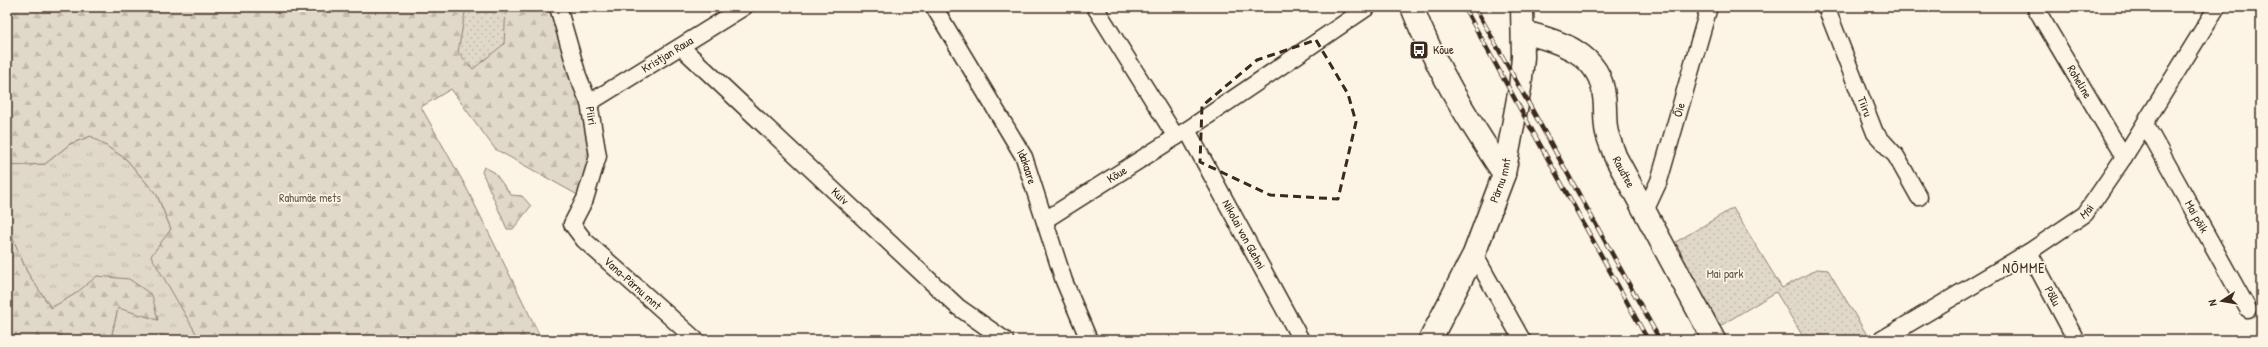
<svg xmlns="http://www.w3.org/2000/svg" width="2268" height="347" font-family="'Patrick Hand',sans-serif">
  <defs>
    <pattern id="grass-tufts" width="24" height="20" patternUnits="userSpaceOnUse"><rect width="24" height="20" fill="#e0d8c8"/><path d="M3 7l-1-3M5 7V3M7 7l1-3M15 17l-1-3M17 17v-4M19 17l1-3" fill="none" stroke="#c1baab"/></pattern>
    <pattern id="forest-firs" width="22" height="20" patternUnits="userSpaceOnUse"><rect width="22" height="20" fill="#e0d8c8"/><path d="M5 1l3.5 6h-7zM16 11l3.5 6h-7z" fill="#c1baab"/></pattern>
    <pattern id="park-dots" width="8" height="8" patternUnits="userSpaceOnUse"><rect width="8" height="8" fill="#e0d8c8"/><path d="M2 2h.1M6 6h.1" fill="none" stroke="#c1baab" stroke-width="1.8" stroke-linecap="round"/></pattern>
  </defs>
  <rect width="100%" height="100%" fill="#fcf5e5"/>
  <filter id="ink" filterUnits="userSpaceOnUse"><feTurbulence type="fractalNoise" baseFrequency=".025" numOctaves="2"/><feDisplacementMap in="SourceGraphic" scale="8" xChannelSelector="R" yChannelSelector="G"/><feConvolveMatrix kernelMatrix="1 2 1 2 8 2 1 2 1" color-interpolation-filters="sRGB"/></filter>
  <g filter="url(#ink)">
    <path fill="url(#grass-tufts)" stroke="#8e8173" d="M91,136L126,159L157,195L171,229L187,317L200,340H96L111,338L118,308L75,294L51,309L27,272L7,225V166L45,164L70,144Z"/>
    <path fill="url(#forest-firs)" stroke="#8e8173" d="M7,7H558L598,156L585,199L495,149L451,89L421,107L465,185L542,340H200L151,256L171,229L157,195L126,159L91,136L70,144L45,164L7,166Z
      M484,167L494,172L511,195L522,196L531,206L513,229H507L482,172Z
      M7,225L27,272L51,308L75,294L97,276L129,279L152,295L158,320L118,308L111,338L96,340H7Z"/>
    <path fill="url(#park-dots)" stroke="#8e8173" d="M466,7H506L504,44L473,69L458,52Z
      M1733,208L1782,288L1817,269L1828,270L1870,340H1805L1776,292L1710,332L1664,249Z"/>
    <g fill="none" stroke-linecap="round" stroke-linejoin="round">
      <defs>
        <g id="street">
          <path id="s1" d="M558,7L578,76L589,103L598,156L585,199L572,224L584,240L696,340"/>
          <path id="s2" d="M934,7L1024,157L1064,281L1089,340"/>
          <path d="M1095,7L1176,137"/>
          <path id="s3" d="M1826,7L1875,133L1896,156L1919,197"/>
          <path id="s4" d="M2035,7L2124,157"/>
          <path id="s5" d="M681,47L958,307L1005,340"/>
          <path id="s6" d="M589,103L744,7"/>
          <path id="s7" d="M2145,124L2248,309"/>
          <path id="s8" d="M1187,130L1301,340"/>
          <path id="s9" d="M1645,211L1659,181L1709,7"/>
          <path id="s10" d="M1045,220L1187,130L1368,7"/>
          <path id="s11" d="M2029,252L2076,340"/>
          <path d="M1474,254L1522,340"/>
          <path id="s12" d="M1881,340L2029,252L2085,214L2124,157L2217,7"/>
        </g>
        <g id="secondary">
          <path d="M1412,7C1435,67 1469,121 1504,174"/>
          <path id="s13" d="M1523,32C1559,41 1600,53 1604,96C1606,108 1604,121 1607,133C1609,141 1613,149 1615,156L1714,340"/>
          <path id="s14" d="M1430,340L1474,254L1504,174L1520,88L1523,57L1522,7"/>
        </g>
      </defs>
      <use href="#street" stroke="#3b2a1e" stroke-width="19"/>
      <use href="#secondary" stroke="#3b2a1e" stroke-width="25"/>
      <use href="#street" stroke="#fcf5e5" stroke-width="16"/>
      <use href="#secondary" stroke="#fcf5e5" stroke-width="22"/>
      <defs>
        <path id="rail" d="M1464,7L1648,340
          M1475,7L1660,340"/>
      </defs>
      <use href="#rail" stroke="#3b2a1e" stroke-width="4.5"/>
      <use href="#rail" stroke="#fcf5e5" stroke-width="3" stroke-dasharray="9" stroke-linecap="butt"/>
    </g>
  </g>
  <path fill="none" stroke="#3b2a1e" stroke-width="3" stroke-dasharray="8 5" stroke-linejoin="round" d="M1316,40L1348,94L1356,122L1338,199L1270,195L1200,162L1202,106L1257,60Z"/>
  <defs>
    <symbol id="bus-square" viewBox="-11 -11 22 22"><rect x="-9" y="-9" width="18" height="18" rx="4" fill="#3b2a1e" stroke="#fcf5e5"/><path d="M-5-6H5V4H4V6H2V4H-2V6H-4V4H-5ZM-3.5-4V0h7V-4ZM-3.5 1.2v1.5H-2V1.2ZM2 1.2v1.5H3.5V1.2Z" fill="#fff"/></symbol>
  </defs>
  <g fill-rule="evenodd">
    <use href="#bus-square" x="1408" y="39" width="22" height="22"/>
  </g>
  <g text-anchor="middle" stroke-width="3.5" stroke-linejoin="round" paint-order="stroke">
    <g font-size="12" fill="#3b2a1e" stroke="#fcf5e5" text-anchor="start">
      <text x="1433" y="54">Kõue</text>
    </g>
    <g font-size="12" fill="#3b2a1e" stroke="#fcf5e5">
      <text dy="4" stroke="none"><textPath href="#s6" startOffset="92">Kristjan Raua</textPath></text>
      <text dy="4" stroke="none"><textPath href="#s4" startOffset="87">Roheline</textPath></text>
      <text dy="4" stroke="none"><textPath href="#s3" startOffset="107">Tiiru</textPath></text>
      <text dy="4" stroke="none"><textPath href="#s9" startOffset="107">Õie</textPath></text>
      <text dy="4" stroke="none"><textPath href="#s1" startOffset="114">Piiri</textPath></text>
      <text dy="4" stroke="none"><textPath href="#s2" startOffset="185">Idakaare</textPath></text>
      <text dy="4" stroke="none"><textPath href="#s13" startOffset="191">Raudtee</textPath></text>
      <text dy="4" stroke="none"><textPath href="#s10" startOffset="85">Kõue</textPath></text>
      <text dy="4" stroke="none"><textPath href="#s14" startOffset="175">Pärnu mnt</textPath></text>
      <text dy="4" stroke="none"><textPath href="#s5" startOffset="218">Kuiv</textPath></text>
      <text dy="4" stroke="none"><textPath href="#s12" startOffset="243">Mai</textPath></text>
      <text dy="4" stroke="none"><textPath href="#s7" startOffset="106">Mai põik</textPath></text>
      <text dy="4" stroke="none"><textPath href="#s8" startOffset="119">Nikolai von Glehni</textPath></text>
      <text dy="4" stroke="none"><textPath href="#s1" startOffset="313">Vana-Pärnu mnt</textPath></text>
      <text dy="4" stroke="none"><textPath href="#s11" startOffset="50">Põllu</textPath></text>
    </g>
    <g font-size="12" fill="#645648" stroke="#fcf5e5">
      <text x="310" y="202">Rahumäe mets</text>
      <text x="1725" y="278">Mai park</text>
    </g>
    <g font-size="14" letter-spacing="1" fill="#3b2a1e" stroke="#fcf5e5">
      <text x="2024" y="273">NÕMME</text>
    </g>
  </g>
  <rect width="2268" height="347" fill="none" stroke="#fcf5e5" stroke-width="24"/>
  <rect x="12" y="12" width="2244" height="323" fill="none" stroke="#3b2a1e" stroke-width="1.5" filter="url(#ink)"/>
  <g transform="translate(2222 301) rotate(258)" stroke="#fcf5e5" stroke-width="3" paint-order="stroke">
  <path d="M0-3L7 15L0 10L-7 15Z" fill="#3b2a1e"/>
  <text y="-6" font-size="11" font-weight="bold" text-anchor="middle" fill="#3b2a1e">N</text>
  </g>
</svg>
